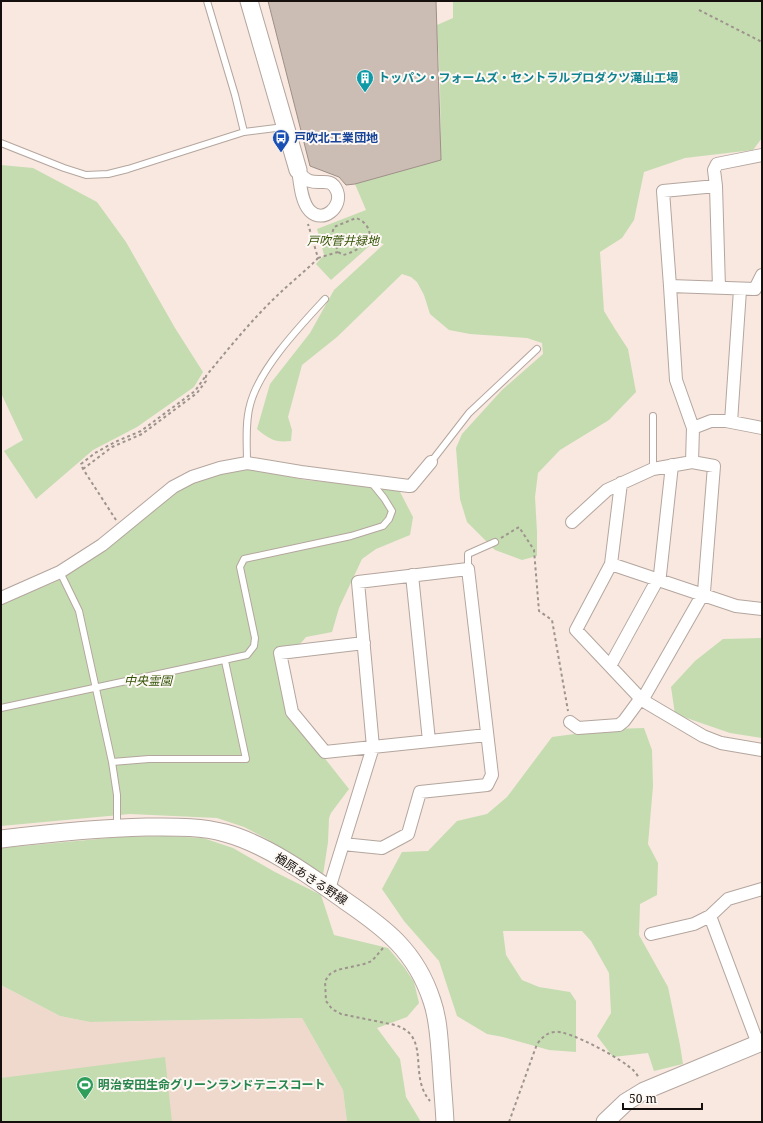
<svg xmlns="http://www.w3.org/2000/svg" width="763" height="1123" font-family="'Noto Serif','Noto Sans JP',serif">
  <rect width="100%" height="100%" fill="#f8e8e0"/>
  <path fill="#efd9cc" d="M1,985L60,1016L90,1022L302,1018L343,1090L347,1122H1Z"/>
  <path fill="#c4dcb0" d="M453,1H762V138L753,150L685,158L644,172L634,220L622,238L600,252L604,311L615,329L628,349L636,392L609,420L560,450L538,473L535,497L537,532V556L522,560L495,550L467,522L460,499L456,448L462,434L502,390L543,354L542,343L527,338L470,334L449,330L430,314L424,295L417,282L411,277L402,274L337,337L302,365L288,417L292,430L291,441C275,443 269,439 257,429L270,384L310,333L334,290L384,244L375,241L331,280L316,264L324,255L317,229L366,210L355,184L441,160L440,84L437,25L453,18Z
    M1,165L33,168L97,202L126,242L175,328L203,372L194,387L137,427L93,450L36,499L4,451L23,440L1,393Z
    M244,470H258L305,480L398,488L413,517L410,535L376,549L362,559L339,608L332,632L306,637L295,650L278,651L289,713L349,789L331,813L329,818L328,842L323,875L265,838L244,827L217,818L130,814L1,826V605L57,581L86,563L142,519L174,491L195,481L217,474Z
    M762,638V738L730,733L675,714L671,687L695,661L723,639Z
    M644,728L652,750L653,786L648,844L658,863L657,895L640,904L639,935L668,987L680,1045L683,1064L654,1071L648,1053L613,1057L597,1036L611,1013L609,973L591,941L582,931H503L506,955L522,980L539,987L570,992L576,1001V1052L549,1050L503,1037L487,1034L457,1016L439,961L404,921L382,889L402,852L428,851L457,821L487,814L507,797L552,737L612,729Z
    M166,836L203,838L233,848L275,872L321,895L334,935L388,948L404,967L414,982L419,1003L407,1017L377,1028L400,1059L406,1097L421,1122H347L343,1090L302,1018L90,1022L60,1016L1,985V848L120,837Z
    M165,1057L172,1122H1V1078Z"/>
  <path fill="#cbbcb4" stroke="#9e9088" d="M268,1H436L441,160L355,184L346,185L339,177L310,166Z"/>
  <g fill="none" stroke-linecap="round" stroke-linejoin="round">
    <defs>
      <path id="lane" d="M244,132L284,127
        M1,143L64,168L86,175L108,174L128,169L244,132L235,95L207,1
        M653,416V469
        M431,462L469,413L537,349
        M247,463C247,444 245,423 250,405C259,369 300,326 325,299
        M468,569V554L495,542
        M60,572L79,611L112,762L117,795V826
        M1,708L247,655L254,646L255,638L240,567L244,559L351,536L383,526L389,519L392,511L384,498L371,482
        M112,762L149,759H246L225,661"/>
      <path id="street" d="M298,170C312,194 329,171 337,191C343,207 323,224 310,211C301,202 300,182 298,170Z
        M716,186L714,170L717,164L762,155
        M670,286L663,191L716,186L719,288
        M731,422L740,290
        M693,428L711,421H726L762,428
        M572,522L607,490L653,469L692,462
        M611,564L621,483
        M412,575L429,741
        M1,598L60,572L102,545L173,487L192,477L220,468L247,463L301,472L409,486H411L431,462
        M762,609L736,606L611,564L576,630L642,700L703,736L721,743L762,750
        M364,643L280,653L292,712L325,752L487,735
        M610,666L660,575L672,465
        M570,722L578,728L619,725L624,721L638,702L644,697L704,592L714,466L692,462L693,428L676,380L670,286L755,289L762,275
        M329,889L373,747L358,582L468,569L492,775L487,785L420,792L408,834L382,848L343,844
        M710,916L758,1044
        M651,934L694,924L710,916L728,899L762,889"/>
      <path id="secondary" d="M249,1L298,170
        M1,839C50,833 98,828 147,827C173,827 199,826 225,833C266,844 309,875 344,900C385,928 416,951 432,1001C439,1021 439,1042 441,1063C442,1083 444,1102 445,1122
        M605,1122L626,1102L644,1091L762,1042"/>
    </defs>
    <use href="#lane" stroke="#b4a69e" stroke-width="8"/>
    <use href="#street" stroke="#b4a69e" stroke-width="14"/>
    <use href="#secondary" stroke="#b4a69e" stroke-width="19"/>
    <path stroke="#9e938d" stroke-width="2" stroke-dasharray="3 3" stroke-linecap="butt" d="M699,10L762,42
      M318,258L338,252L332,234L334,227L356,218C365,221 372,230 369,240C363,247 352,253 343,255L338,252
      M83,469L112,447L142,434L197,393L206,381V376C229,348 253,318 280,293C292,281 306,271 318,258L308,224
      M116,520L83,469L81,464L95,453L115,442L141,431L195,391L205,377
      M501,538L519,527L534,550L539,611L552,620L568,711
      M383,948L372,961L364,964L337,970L330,974L325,981L326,1001L332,1009L341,1014L395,1025C401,1027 407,1030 411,1035C424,1052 412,1080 430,1101
      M509,1122L537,1044C542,1038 546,1033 554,1032C568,1029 624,1060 634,1071C636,1073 638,1076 639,1079"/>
    <use href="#lane" stroke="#fff" stroke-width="6"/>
    <use href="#street" stroke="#fff" stroke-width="12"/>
    <use href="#secondary" stroke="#fff" stroke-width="17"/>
  </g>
  <defs>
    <symbol id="building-pin" viewBox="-11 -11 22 30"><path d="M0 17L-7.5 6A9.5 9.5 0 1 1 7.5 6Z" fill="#0f9aa8" stroke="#fef8f4"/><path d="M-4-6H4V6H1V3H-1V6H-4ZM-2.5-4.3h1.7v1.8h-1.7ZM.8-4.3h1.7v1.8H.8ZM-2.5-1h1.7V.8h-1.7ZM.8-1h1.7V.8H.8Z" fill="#fff"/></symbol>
    <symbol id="bus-pin" viewBox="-11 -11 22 30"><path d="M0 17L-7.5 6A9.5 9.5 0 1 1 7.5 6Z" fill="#1a4fb4" stroke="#fef8f4"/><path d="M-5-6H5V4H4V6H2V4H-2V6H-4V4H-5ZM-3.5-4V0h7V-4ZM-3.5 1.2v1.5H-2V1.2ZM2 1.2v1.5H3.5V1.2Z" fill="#fff"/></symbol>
    <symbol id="stadium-pin" viewBox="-11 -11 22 30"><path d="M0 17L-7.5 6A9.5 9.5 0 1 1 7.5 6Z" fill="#2e9e5b" stroke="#fef8f4"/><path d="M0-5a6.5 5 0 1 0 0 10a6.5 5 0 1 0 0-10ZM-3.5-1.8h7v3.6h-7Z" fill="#fff"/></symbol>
  </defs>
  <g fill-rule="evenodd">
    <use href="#building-pin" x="355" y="68" width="20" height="27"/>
    <use href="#bus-pin" x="271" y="128" width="20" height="27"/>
    <use href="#stadium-pin" x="75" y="1075" width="20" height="27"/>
  </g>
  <g text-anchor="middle" stroke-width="4" stroke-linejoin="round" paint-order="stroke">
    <g font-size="12" font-weight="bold" fill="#0d838f" stroke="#fef8f4" text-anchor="start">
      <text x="378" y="82">トッパン・フォームズ・セントラルプロダクツ滝山工場</text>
    </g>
    <g font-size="12" font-weight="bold" fill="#164399" stroke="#fef8f4" text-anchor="start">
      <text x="294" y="142">戸吹北工業団地</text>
    </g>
    <g font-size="12" font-style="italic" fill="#325306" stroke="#fef8f4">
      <text x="343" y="245">戸吹菅井緑地</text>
      <text x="148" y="685">中央霊園</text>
    </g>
    <g font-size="12" fill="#15100d" stroke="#fef8f4">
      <text transform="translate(311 879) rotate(33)" y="4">楢原あきる野線</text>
    </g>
    <g font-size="12" font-weight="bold" fill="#27864d" stroke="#fef8f4" text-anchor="start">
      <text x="98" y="1089">明治安田生命グリーンランドテニスコート</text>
    </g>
  </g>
  <rect width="763" height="1123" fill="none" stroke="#15100d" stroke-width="4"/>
  <path d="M623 1103v6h79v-6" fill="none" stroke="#15100d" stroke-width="2"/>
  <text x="629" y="1103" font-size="12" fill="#15100d" stroke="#fef8f4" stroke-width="3" paint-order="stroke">50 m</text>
</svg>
